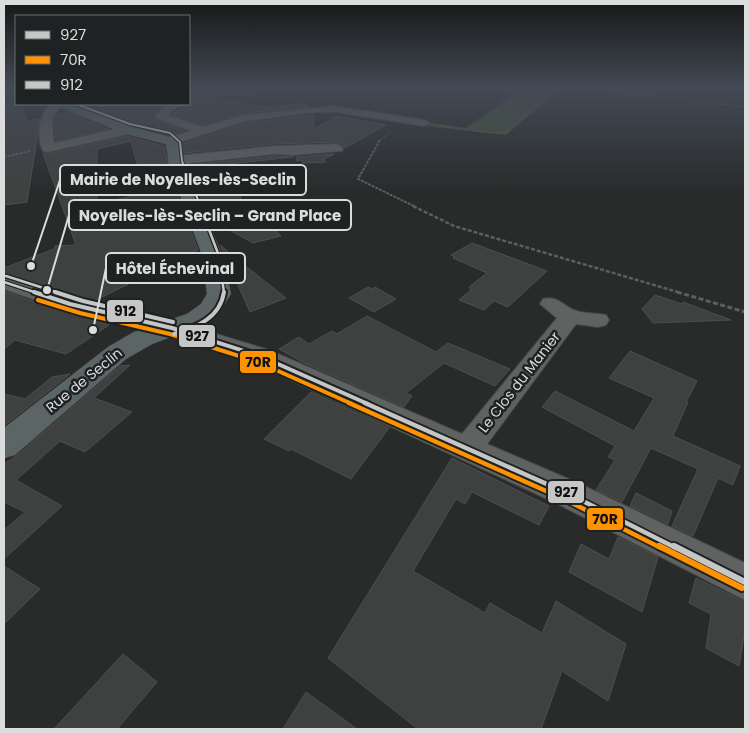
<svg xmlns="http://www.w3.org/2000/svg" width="749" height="733" font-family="Poppins,sans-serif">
  <rect width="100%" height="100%" fill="#292b2b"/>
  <path fill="#455237" d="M521,89H560L506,135L407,124L410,120L466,128Z"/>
  <path fill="#3f4140" stroke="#4d4f4f" d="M198,94L261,107L304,104L308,107L244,113L203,125L171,114L189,105V96Z
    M4,104H20L28,121L40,119L27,202L4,205Z
    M108,104H165L154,117L185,131L170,135L133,125L87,108Z
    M68,112L108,129L56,141L54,119L57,115Z
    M313,115L314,129L336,116L386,125L345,148L337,142L275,144L184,153L181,144L245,123Z
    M127,136L164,146L167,162L138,168L131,141L97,149V203L145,194L141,180L170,174L198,250L94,301L4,274V268L54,249L55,246L76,245L43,153L48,154Z
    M334,154L324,159L326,162L303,163L302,160L297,161L296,157Z
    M275,156L293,157L229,164L242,202H245L247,207L253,206L281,236L253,243L215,222L212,226L187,165Z
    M472,243L547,271L508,307L494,301L484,310L459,300L471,290L469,287L487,273L453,258L455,257L451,255Z
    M220,245L248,268L286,298L250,312Z
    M368,287L372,289L375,287L396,299L374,312L349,298Z
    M4,291L61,311L109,325L66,354L15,340L4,349Z
    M655,295L682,304L683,302L731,320L653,323L642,309Z
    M367,316L436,352L448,343L510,369L495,386L444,363L406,393L412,396L404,407L302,362L279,349L299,337L309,344L332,331L337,334Z
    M630,351L697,381L686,402H688L673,436L740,466L733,485L718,478L693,536L672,526L698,469L651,448L622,502L596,490L615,460L608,457L615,446L542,407L555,391L634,431L654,398L609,378Z
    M130,365L94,398L132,412L85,452L60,441L16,480L62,506L4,559V530L25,512L4,502V464L16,456L120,366Z
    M70,374L4,426V394L25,399L52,377Z
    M311,392L389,428L351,479L291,449L289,451L264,439Z
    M452,458L549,506L539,525L472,492L465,504L456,499L413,571L485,613L490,603L542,633L556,601L626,644L608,701L562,671L541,729H418L328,658Z
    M636,493L672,511L668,524L630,506Z
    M618,537L658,557L642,612L569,572L581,544L609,559Z
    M4,566L40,589L4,624Z
    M696,578L745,602V629L739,666L706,648L711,614L689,603Z
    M123,654L157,682L117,729H54Z
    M306,692L357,729H283Z"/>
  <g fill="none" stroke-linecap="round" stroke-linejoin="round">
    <defs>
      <path id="minor" d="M51,104H63L52,118L54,143L128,126L134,130L128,134L48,152L43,151C36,137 39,114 51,104Z
        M171,104H187L172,110L168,115L203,127L244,115L335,106L424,120L430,123L424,126L335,112H318L245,121L171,145L167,144L165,141L167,138L191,131L157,118L155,116L164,106Z
        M337,144L343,148L342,151L293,155L275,154L182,164L184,166L182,169L140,178L123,193H113L110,190L130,172L171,163L168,160L175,156L275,146Z
        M4,276L76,299L180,323L269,350L462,434L557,318L540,304L543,299C559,295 563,307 577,311C586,314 597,313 606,315L609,320L606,325L598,327L576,324L487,444L578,483L745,563V600L556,503L251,362L165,333L62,309L4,289Z"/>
      <path id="major" d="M53,104H69L132,127L178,139L185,166L222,255L231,294L218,314L205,324L152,344L126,359L15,455L4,458V428L108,347L134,332L187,314L201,304L207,294L202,255L169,166L166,144L123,133Z"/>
    </defs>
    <use href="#minor" stroke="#464848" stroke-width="2"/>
    <use href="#major" stroke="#464848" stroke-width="1"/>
    <path stroke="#5d5f5f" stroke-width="1" stroke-dasharray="2.5 1" stroke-linecap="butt" d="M595,89L745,107
      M189,91L272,98
      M440,126L492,133L506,132L555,89
      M378,141L391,132"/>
    <path stroke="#5d5f5f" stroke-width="2" stroke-dasharray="3 1" stroke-linecap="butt" d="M380,140L358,179L416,207
      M4,157L30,151"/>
    <path stroke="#5d5f5f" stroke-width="2.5" stroke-dasharray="4 2" stroke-linecap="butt" d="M413,206L454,226L681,293"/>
    <path stroke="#5d5f5f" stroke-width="3" stroke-dasharray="5 2.5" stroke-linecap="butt" d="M677,292L745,312"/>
    <use href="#minor" fill="#606161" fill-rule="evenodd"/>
    <use href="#major" fill="#5b6566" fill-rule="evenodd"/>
    <defs>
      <path id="bus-1-far3" d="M4,282L37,293"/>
      <path id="bus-1-far2" d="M34,292L70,304L172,328L260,356L368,404"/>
      <path id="bus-1-far1" d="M365,403L567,493L676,548"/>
      <path id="bus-1" d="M674,546L745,582"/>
      <path id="bus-2-far2" d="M38,300L80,313L170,334L258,362L352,404"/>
      <path id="bus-2-far1" d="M349,403L564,499L661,548"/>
      <path id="bus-2" d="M659,546L742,588"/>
      <path id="bus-3-far2" d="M76,104L130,124L170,133L180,142L182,161L201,207"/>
      <path id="bus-3-far1" d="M200,206L219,256L224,293
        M6,276L59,293"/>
      <path id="bus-3" d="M55,292L83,301L173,322
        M174,334C197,327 220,318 224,292"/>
    </defs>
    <use href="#bus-1-far3" stroke="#1e2222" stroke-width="5"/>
    <use href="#bus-1-far2" stroke="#1e2222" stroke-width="8"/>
    <use href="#bus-1-far1" stroke="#1e2222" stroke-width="8"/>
    <use href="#bus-1" stroke="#1e2222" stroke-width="10"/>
    <use href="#bus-2-far2" stroke="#1e2222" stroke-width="8"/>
    <use href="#bus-2-far1" stroke="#1e2222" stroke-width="8"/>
    <use href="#bus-2" stroke="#1e2222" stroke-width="10"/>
    <use href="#bus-3-far2" stroke="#1e2222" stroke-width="4"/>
    <use href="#bus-3-far1" stroke="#1e2222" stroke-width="5"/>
    <use href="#bus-3" stroke="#1e2222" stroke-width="8"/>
    <use href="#bus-1-far3" stroke="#c6c6c6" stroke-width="2.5"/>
    <use href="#bus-1-far2" stroke="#c6c6c6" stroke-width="4"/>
    <use href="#bus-1-far1" stroke="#c6c6c6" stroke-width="4.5"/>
    <use href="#bus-1" stroke="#c6c6c6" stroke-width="6"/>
    <use href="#bus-2-far2" stroke="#ff9200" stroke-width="4"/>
    <use href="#bus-2-far1" stroke="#ff9200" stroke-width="4.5"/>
    <use href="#bus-2" stroke="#ff9200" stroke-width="6"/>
    <use href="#bus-3-far2" stroke="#c6c6c6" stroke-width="2"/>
    <use href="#bus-3-far1" stroke="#c6c6c6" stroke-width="2.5"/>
    <use href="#bus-3" stroke="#c6c6c6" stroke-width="4"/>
  </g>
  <linearGradient id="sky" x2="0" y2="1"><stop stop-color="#171818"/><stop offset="0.46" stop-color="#434a55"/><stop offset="1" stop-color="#434a55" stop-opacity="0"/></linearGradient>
  <rect width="749" height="192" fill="url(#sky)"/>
  <g text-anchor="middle" stroke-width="5" stroke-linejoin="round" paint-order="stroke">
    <g font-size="14" fill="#dadddc" stroke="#1e2222">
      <text transform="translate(84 380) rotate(-39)" y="5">Rue de Seclin</text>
      <text transform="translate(519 382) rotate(-52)" y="5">Le Clos du Manier</text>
    </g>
  </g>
  <path fill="none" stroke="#dadddc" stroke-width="2" d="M31 266L60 180M47 290L69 215M93 330L106 268"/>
  <g fill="#dadddc" stroke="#1e2222" stroke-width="2">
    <circle cx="31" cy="266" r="5"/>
    <circle cx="47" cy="290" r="5"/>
    <circle cx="93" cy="330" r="5"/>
  </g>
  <g fill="#1e2222" stroke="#dadddc" stroke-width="2">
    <rect x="60" y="165" width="246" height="30" rx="5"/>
    <rect x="69" y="200" width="282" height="30" rx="5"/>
    <rect x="106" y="253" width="139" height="30" rx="5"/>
  </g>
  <g font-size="15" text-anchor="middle" font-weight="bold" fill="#dadddc">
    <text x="183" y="185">Mairie de Noyelles-lès-Seclin</text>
    <text x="210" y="221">Noyelles-lès-Seclin – Grand Place</text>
    <text x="175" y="274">Hôtel Échevinal</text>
  </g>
  <g stroke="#1e2222" stroke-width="2">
    <rect x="106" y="299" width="38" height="24" rx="5" fill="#c6c6c6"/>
    <rect x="178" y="324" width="38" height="24" rx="5" fill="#c6c6c6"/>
    <rect x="239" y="350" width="38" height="24" rx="5" fill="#ff9200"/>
    <rect x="547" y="480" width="38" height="24" rx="5" fill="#c6c6c6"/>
    <rect x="586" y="507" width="38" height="24" rx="5" fill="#ff9200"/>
  </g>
  <g font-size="14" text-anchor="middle" font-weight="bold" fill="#111">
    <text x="125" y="316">912</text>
    <text x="197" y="341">927</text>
    <text x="258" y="367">70R</text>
    <text x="566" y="497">927</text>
    <text x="605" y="524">70R</text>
  </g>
  <rect width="749" height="733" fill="none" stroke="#dadddc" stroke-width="10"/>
  <rect x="15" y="15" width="175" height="90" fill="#1e2222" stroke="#696d6c"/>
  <rect x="25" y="31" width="25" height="8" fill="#c6c6c6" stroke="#696d6c"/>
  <text x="60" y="40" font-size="15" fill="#dadddc">927</text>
  <rect x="25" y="56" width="25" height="8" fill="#ff9200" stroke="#696d6c"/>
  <text x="60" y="65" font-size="15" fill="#dadddc">70R</text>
  <rect x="25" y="81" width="25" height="8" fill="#c6c6c6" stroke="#696d6c"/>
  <text x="60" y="90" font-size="15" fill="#dadddc">912</text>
</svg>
